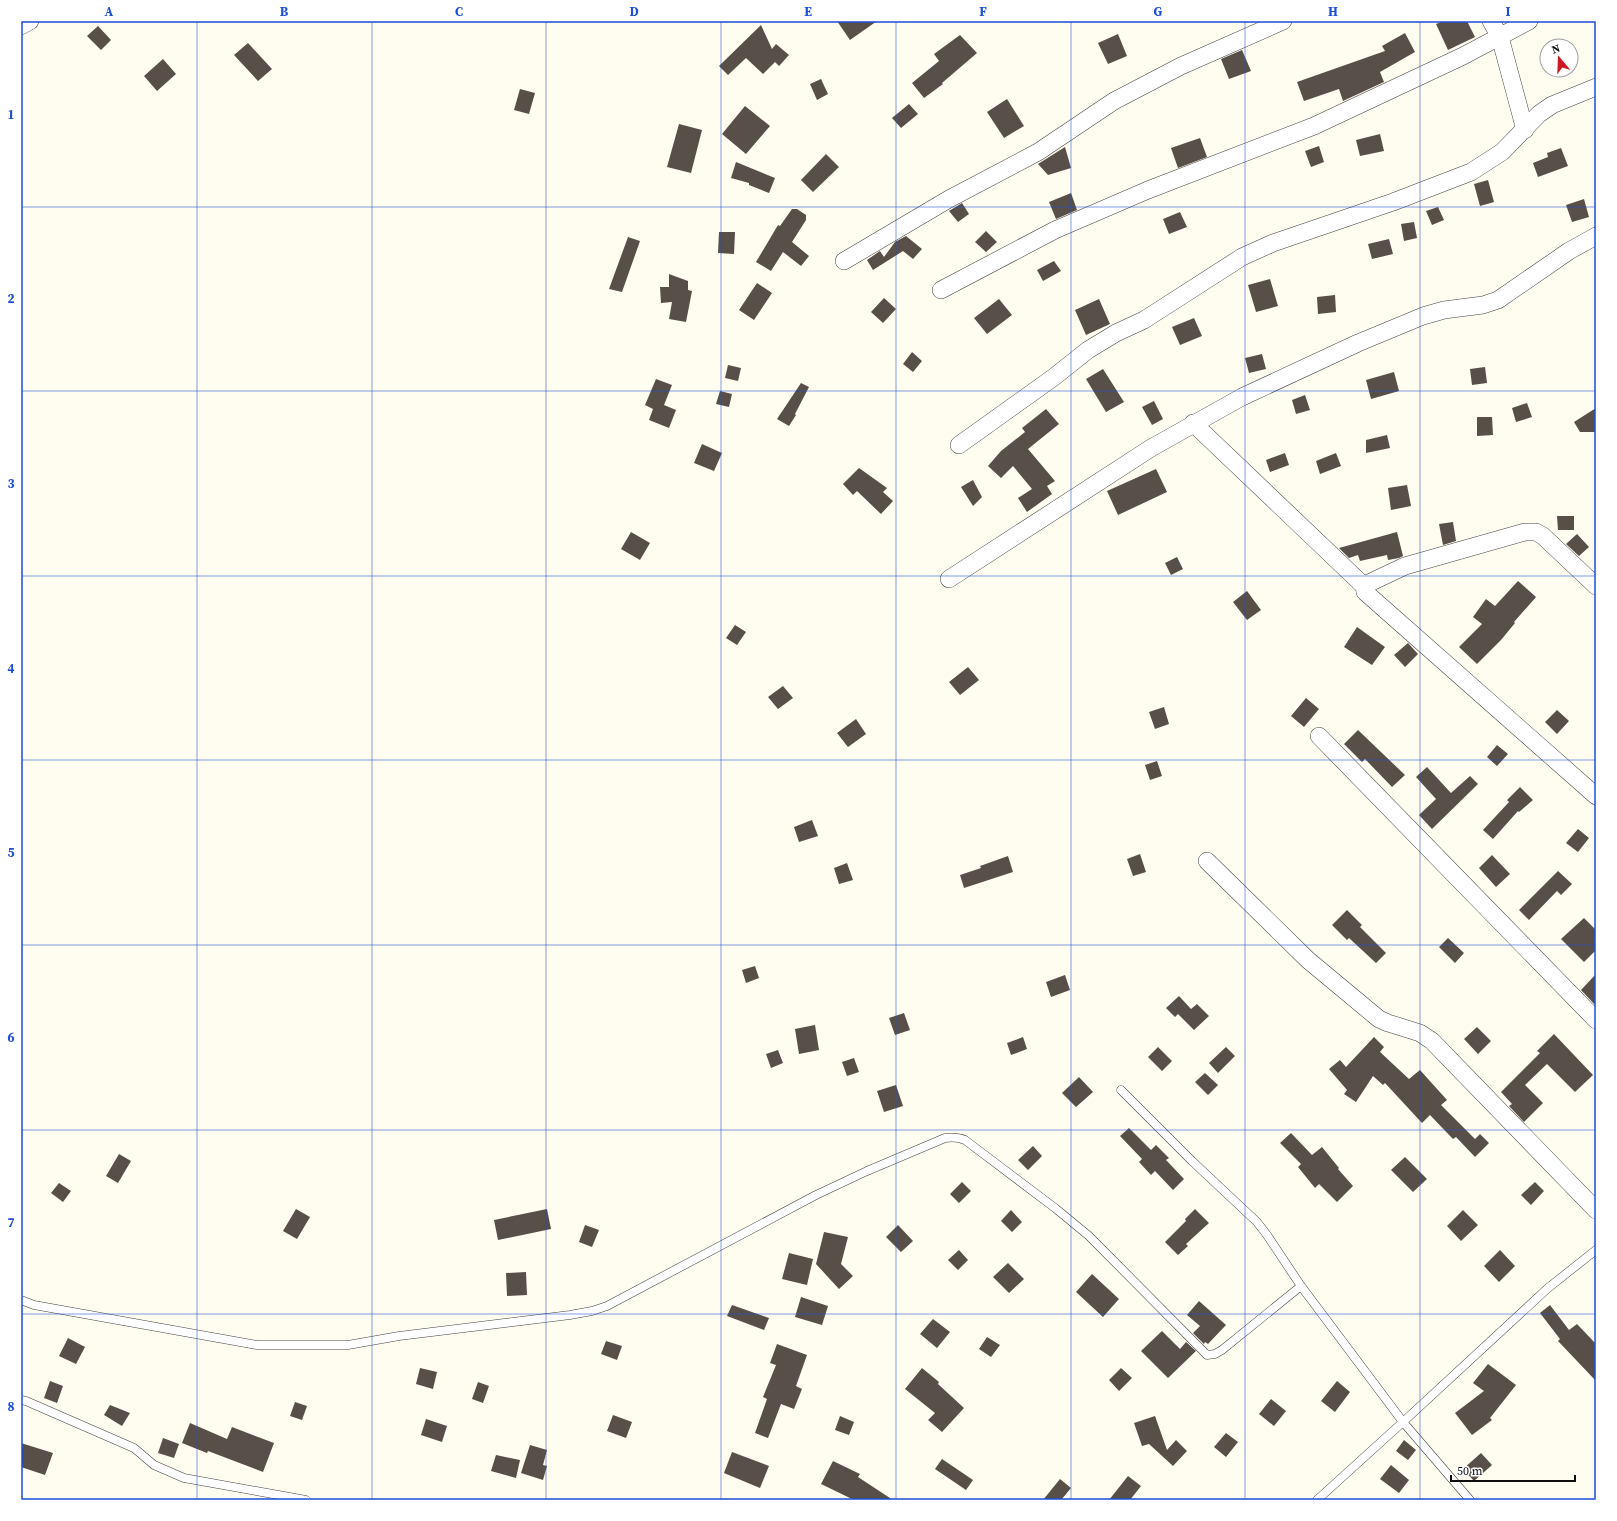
<svg xmlns="http://www.w3.org/2000/svg" width="1617" height="1521" font-family="'Source Serif 4',serif">
  <rect width="100%" height="100%" fill="#fffcf0"/>
  <path fill="#584f49" d="M837,21H877L850,40Z
    M1444,21H1467L1475,37L1448,50L1436,24Z
    M761,25L772,49L776,44L789,55L779,66L775,62L763,74L746,58L728,75L719,66Z
    M98,26L111,40L101,50L87,36Z
    M1405,33L1415,52L1380,72L1384,82L1343,101L1339,89L1304,101L1297,82L1385,51L1382,46Z
    M1118,34L1127,56L1108,64L1098,43Z
    M960,35L977,53L942,83L943,84L924,98L912,83L939,61L934,54Z
    M248,43L272,69L258,81L234,55Z
    M1242,50L1251,71L1229,79L1221,59Z
    M163,59L176,74L157,91L144,76Z
    M821,79L828,94L817,100L810,84Z
    M520,89L535,93L529,114L514,110Z
    M1007,99L1024,126L1004,138L987,112Z
    M909,104L918,114L901,128L892,118Z
    M745,106L770,126L746,154L722,134Z
    M679,124L702,130L691,173L667,167Z
    M1380,134L1384,151L1360,156L1356,140Z
    M1200,138L1207,157L1178,168L1171,148Z
    M1319,146L1324,162L1311,167L1305,151Z
    M1065,147L1071,168L1048,175L1038,164Z
    M1561,148L1568,166L1538,177L1533,163L1548,157L1547,153Z
    M826,154L839,167L813,192L801,180Z
    M736,162L775,178L769,193L749,185V183L731,178Z
    M1488,180L1494,202L1480,206L1474,184Z
    M1071,193L1077,210L1056,219L1049,202Z
    M1584,199L1589,217L1572,222L1566,205Z
    M962,203L969,214L958,222L949,211Z
    M1438,207L1444,220L1432,225L1426,211Z
    M792,209H797L806,215V220L792,242L809,256L801,266L783,252L771,271L756,262L778,225L780,226Z
    M1180,212L1187,227L1169,234L1163,219Z
    M1414,222L1417,238L1404,241L1401,224Z
    M986,231L997,242L986,252L975,242Z
    M719,232H735L734,254L718,253Z
    M906,236L922,249L913,259L903,251L873,270L867,260L880,251L884,257L895,242Z
    M628,237L640,241L622,292L609,289Z
    M1389,239L1393,254L1372,259L1368,244Z
    M1054,261L1061,271L1043,281L1037,270Z
    M669,274L688,281V290L692,291L686,322L669,319L672,302L661,303L660,287H669Z
    M1270,279L1278,306L1256,312L1248,285Z
    M757,283L772,293L754,320L739,310Z
    M1335,295L1336,312L1318,314L1317,297Z
    M884,298L896,309L883,323L871,312Z
    M999,299L1012,315L987,334L974,318Z
    M1099,299L1110,324L1086,335L1075,310Z
    M1194,318L1202,336L1180,345L1172,327Z
    M912,352L922,361L913,372L903,364Z
    M1262,354L1266,369L1249,373L1245,358Z
    M728,365L741,368L738,381L725,378Z
    M1485,367L1487,383L1472,385L1470,369Z
    M1103,369L1124,402L1106,412L1086,379Z
    M1394,372L1399,391L1371,399L1366,380Z
    M656,379L672,385L664,405L676,410L669,428L649,420L653,409L645,405Z
    M801,383L809,387L795,414L796,415L789,426L777,419Z
    M720,391L732,394L729,407L716,404Z
    M1305,395L1310,410L1296,414L1292,400Z
    M1154,401L1163,419L1152,425L1142,407Z
    M1527,403L1532,417L1516,422L1512,408Z
    M1596,408V432H1580L1574,422Z
    M1046,409L1059,424L1028,449L1055,481L1047,486L1052,494L1027,512L1018,498L1032,489L1013,466L1001,478L988,466L1001,451L1025,432L1022,428Z
    M1477,417H1492L1493,435L1477,436Z
    M1387,435L1390,448L1366,453V440Z
    M702,444L722,453L714,471L694,463Z
    M1285,453L1289,465L1270,472L1266,460Z
    M1336,453L1341,466L1320,474L1316,461Z
    M859,468L887,488L883,492L893,501L881,514L857,491L853,495L843,484Z
    M1156,469L1167,492L1118,515L1107,491Z
    M973,480L982,497L973,506L961,487Z
    M1407,485L1411,506L1391,510L1388,488Z
    M1557,516H1574V530H1558Z
    M1453,522L1456,541L1443,545L1439,524Z
    M631,532L650,543L640,560L621,549Z
    M1397,532L1403,556L1399,558L1388,560L1387,555L1360,561L1358,555L1349,558L1339,548Z
    M1577,534L1589,547L1579,556L1566,544Z
    M1177,557L1183,569L1171,575L1165,563Z
    M1518,581L1536,597L1514,622L1515,623L1501,640L1477,664L1459,647L1482,624L1473,617L1486,599L1495,606Z
    M1247,591L1261,610L1247,620L1233,602Z
    M735,625L746,632L737,645L726,638Z
    M1357,627L1385,647L1372,665L1344,647Z
    M1408,643L1418,654L1405,667L1394,655Z
    M968,667L979,680L960,695L949,682Z
    M783,686L793,698L778,709L768,697Z
    M1306,698L1319,709L1304,727L1291,716Z
    M1164,707L1169,724L1155,729L1149,712Z
    M1557,710L1569,721L1557,734L1545,722Z
    M856,719L866,734L848,747L837,733Z
    M1358,730L1405,775L1392,787L1365,759L1362,762L1344,744Z
    M1497,745L1508,754L1497,766L1487,757Z
    M1157,761L1162,776L1150,780L1145,765Z
    M1427,767L1451,793L1470,776L1478,784L1432,829L1419,815L1436,799L1416,777Z
    M1520,787L1533,800L1519,812L1518,811L1493,839L1483,830L1509,802L1507,800Z
    M812,820L818,836L799,842L794,827Z
    M1578,829L1589,838L1578,852L1566,843Z
    M1140,854L1146,872L1133,876L1127,859Z
    M1492,855L1510,874L1496,887L1479,868Z
    M1008,856L1013,872L964,888L960,875L981,868L980,866Z
    M847,863L853,880L839,884L834,868Z
    M1558,871L1572,884L1561,895L1557,891L1529,920L1519,910Z
    M1347,910L1362,925L1360,927L1386,953L1376,963L1349,938L1347,940L1332,925Z
    M1584,918L1596,930V950L1584,962L1561,939Z
    M1448,938L1464,953L1455,963L1439,947Z
    M755,966L759,978L746,983L742,970Z
    M1596,974V1006L1581,990Z
    M1065,975L1070,990L1051,997L1046,982Z
    M1179,996L1191,1009L1197,1004L1209,1016L1194,1030L1178,1014L1175,1017L1166,1008Z
    M904,1013L910,1030L895,1035L889,1018Z
    M815,1025L819,1050L799,1054L795,1029Z
    M1477,1027L1491,1041L1478,1054L1464,1039Z
    M1554,1034L1593,1075L1575,1092L1547,1064L1525,1085L1543,1103L1524,1122L1509,1106L1512,1104L1501,1092L1540,1053L1537,1051Z
    M1023,1037L1027,1049L1011,1055L1007,1043Z
    M1374,1037L1384,1047L1380,1052L1409,1079L1420,1070L1447,1100L1441,1105L1475,1139L1480,1134L1489,1143L1475,1157L1456,1137L1453,1139L1430,1115L1422,1123L1385,1083L1383,1085L1373,1076L1356,1102L1344,1094L1347,1090L1329,1069L1340,1060L1346,1067Z
    M1158,1047L1172,1061L1162,1071L1148,1057Z
    M1226,1047L1235,1056L1218,1073L1209,1063Z
    M778,1050L783,1063L771,1068L766,1054Z
    M854,1058L859,1072L847,1076L842,1062Z
    M1205,1073L1218,1085L1208,1095L1195,1082Z
    M1079,1077L1093,1092L1076,1107L1062,1093Z
    M896,1085L903,1106L884,1112L877,1091Z
    M1129,1128L1151,1150L1156,1145L1169,1158L1166,1160L1184,1179L1173,1190L1155,1171L1151,1175L1139,1162L1142,1159L1120,1136Z
    M1291,1133L1312,1155L1322,1147L1339,1168L1338,1169L1353,1186L1337,1202L1319,1184L1315,1188L1298,1167L1301,1164L1280,1143Z
    M1033,1146L1042,1156L1028,1170L1018,1160Z
    M119,1154L131,1161L118,1183L106,1176Z
    M1405,1157L1427,1179L1413,1192L1391,1170Z
    M962,1182L971,1191L959,1203L950,1194Z
    M1535,1182L1544,1191L1531,1205L1521,1195Z
    M59,1183L71,1191L63,1202L51,1193Z
    M296,1209L310,1217L297,1239L283,1231Z
    M547,1209L551,1229L498,1240L494,1220Z
    M1195,1209L1209,1223L1186,1244L1188,1246L1178,1255L1165,1242L1186,1221L1185,1219Z
    M1011,1210L1022,1222L1012,1232L1001,1221Z
    M1463,1210L1478,1225L1461,1241L1447,1226Z
    M585,1225L599,1230L592,1247L579,1242Z
    M898,1225L913,1241L901,1252L886,1237Z
    M824,1232L848,1237L841,1264L853,1276L839,1289L816,1264Z
    M959,1250L968,1260L958,1270L948,1260Z
    M1500,1250L1515,1266L1499,1282L1484,1266Z
    M789,1253L813,1259L807,1285L782,1279Z
    M1008,1263L1024,1279L1009,1293L993,1277Z
    M526,1272L527,1295L507,1296L506,1273Z
    M1092,1274L1119,1299L1103,1317L1076,1292Z
    M801,1297L828,1306L822,1325L795,1317Z
    M1199,1301L1226,1325L1208,1344L1205,1342L1204,1344L1193,1333L1200,1326L1187,1315Z
    M732,1305L769,1318L764,1330L727,1316Z
    M1550,1305L1569,1330L1577,1324L1596,1344V1381L1558,1341L1560,1339L1540,1313Z
    M933,1319L950,1332L937,1348L920,1334Z
    M1162,1331L1180,1349L1186,1342L1196,1351L1168,1378L1141,1351Z
    M987,1337L1000,1345L991,1357L979,1349Z
    M68,1338L85,1347L76,1364L59,1356Z
    M606,1341L622,1346L617,1360L601,1354Z
    M777,1344L807,1355L796,1386L802,1389L794,1409L781,1404L768,1438L755,1433L767,1399L763,1397L776,1365L770,1363Z
    M1488,1364L1516,1385L1490,1418L1492,1420L1472,1435L1455,1413L1484,1391L1473,1383Z
    M420,1368L437,1372L433,1389L416,1384Z
    M922,1368L939,1382L938,1384L964,1408L942,1432L928,1420L935,1413L905,1389Z
    M1121,1368L1132,1378L1119,1391L1109,1380Z
    M50,1381L63,1386L57,1403L44,1398Z
    M1337,1381L1350,1392L1335,1412L1321,1401Z
    M478,1382L489,1386L483,1403L472,1399Z
    M1271,1399L1286,1411L1274,1426L1259,1414Z
    M295,1402L307,1406L302,1420L290,1416Z
    M110,1405L130,1413L122,1426L104,1415Z
    M613,1415L632,1422L626,1438L607,1431Z
    M840,1416L854,1422L849,1435L835,1430Z
    M1155,1416L1167,1450L1176,1440L1187,1451L1173,1466L1149,1444L1142,1446L1134,1423Z
    M426,1419L447,1426L442,1442L421,1435Z
    M190,1423L227,1439L232,1427L274,1443L263,1472L208,1451L207,1453L182,1443Z
    M1226,1433L1238,1442L1226,1457L1214,1447Z
    M163,1438L179,1444L174,1458L158,1453Z
    M1404,1440L1416,1450L1408,1460L1396,1451Z
    M21,1443L53,1453L45,1475L21,1467Z
    M530,1445L547,1450L543,1465L547,1466L543,1480L521,1473Z
    M732,1452L769,1466L760,1488L724,1473Z
    M1481,1453L1492,1465L1474,1481L1463,1469Z
    M496,1455L520,1460L516,1478L491,1471Z
    M942,1459L973,1480L966,1490L935,1469Z
    M833,1461L860,1474L858,1477L893,1500H854L821,1484Z
    M1391,1465L1409,1480L1399,1493L1380,1479Z
    M1128,1476L1141,1486L1130,1500H1109Z
    M1060,1479L1071,1488L1061,1500H1043Z"/>
  <g fill="none" stroke-linecap="round" stroke-linejoin="round">
    <defs>
      <path id="service" d="M1121,1090L1192,1161L1257,1222L1267,1235L1301,1286L1403,1422L1470,1500
        M21,1300L34,1305L257,1345H348L399,1336L570,1315L592,1311L607,1306L816,1195L867,1171L945,1138C953,1137 958,1137 965,1140L1055,1208L1089,1236L1207,1355L1215,1354L1222,1350L1301,1286
        M21,1400L26,1401L134,1448L154,1465L184,1478L306,1500
        M1317,1500L1403,1422L1548,1288L1596,1250"/>
      <path id="minor" d="M1491,21L1500,37L1525,130
        M21,26L30,21
        M844,261L949,199L1038,152L1114,101L1181,66L1283,21
        M941,290L1055,230L1148,190L1314,126L1463,56L1529,21
        M1193,423L1364,586
        M959,445L1054,377L1088,350L1116,333L1144,320L1242,257L1273,243L1393,202L1471,172L1502,152L1539,114L1552,105L1596,87
        M949,579L1151,448L1242,397L1358,343L1423,316L1444,310L1483,305L1498,300L1569,251L1596,236
        M1596,586L1543,536L1536,532H1525L1405,566L1367,584L1364,586L1365,592L1596,796
        M1319,736L1596,1020
        M1207,861L1308,960L1379,1019L1388,1023L1420,1033L1432,1041L1596,1210"/>
    </defs>
    <use href="#service" stroke="#414141" stroke-width="9"/>
    <use href="#minor" stroke="#414141" stroke-width="18"/>
    <use href="#service" stroke="#fff" stroke-width="8"/>
    <use href="#minor" stroke="#fff" stroke-width="17"/>
  </g>
  <path fill="none" stroke="#1d4ed8" stroke-width="1" stroke-opacity="0.55" d="M197,21V1500M372,21V1500M546,21V1500M721,21V1500M896,21V1500M1071,21V1500M1245,21V1500M1420,21V1500M21,207H1596M21,391H1596M21,576H1596M21,760H1596M21,945H1596M21,1130H1596M21,1314H1596"/>
  <rect width="1617" height="1521" fill="none" stroke="#ffffff" stroke-width="44"/>
  <g transform="translate(1559 58) rotate(341)"><circle r="19" fill="#ffffff" stroke="#9f9f9f"/>
  <path d="M0-3L7 15L0 10L-7 15Z" fill="#cd1722"/>
  <text y="-6" font-size="11" font-weight="bold" text-anchor="middle" fill="#0e0e0e">N</text>
  </g>
  <path d="M1451 1475v6h124v-6" fill="none" stroke="#0e0e0e" stroke-width="2"/>
  <text x="1457" y="1475" font-size="12" fill="#0e0e0e" stroke="#ffffff" stroke-width="3" paint-order="stroke">50 m</text>
  <rect x="22" y="22" width="1573" height="1477" fill="none" stroke="#1d4ed8" stroke-width="1.5"/>
  <g font-size="13" text-anchor="middle" font-weight="bold" fill="#1d4ed8">
    <text x="109" y="16">A</text>
    <text x="284" y="16">B</text>
    <text x="459" y="16">C</text>
    <text x="634" y="16">D</text>
    <text x="808" y="16">E</text>
    <text x="983" y="16">F</text>
    <text x="1158" y="16">G</text>
    <text x="1333" y="16">H</text>
    <text x="1508" y="16">I</text>
    <text x="11" y="119">1</text>
    <text x="11" y="303">2</text>
    <text x="11" y="488">3</text>
    <text x="11" y="673">4</text>
    <text x="11" y="857">5</text>
    <text x="11" y="1042">6</text>
    <text x="11" y="1227">7</text>
    <text x="11" y="1411">8</text>
  </g>
</svg>
